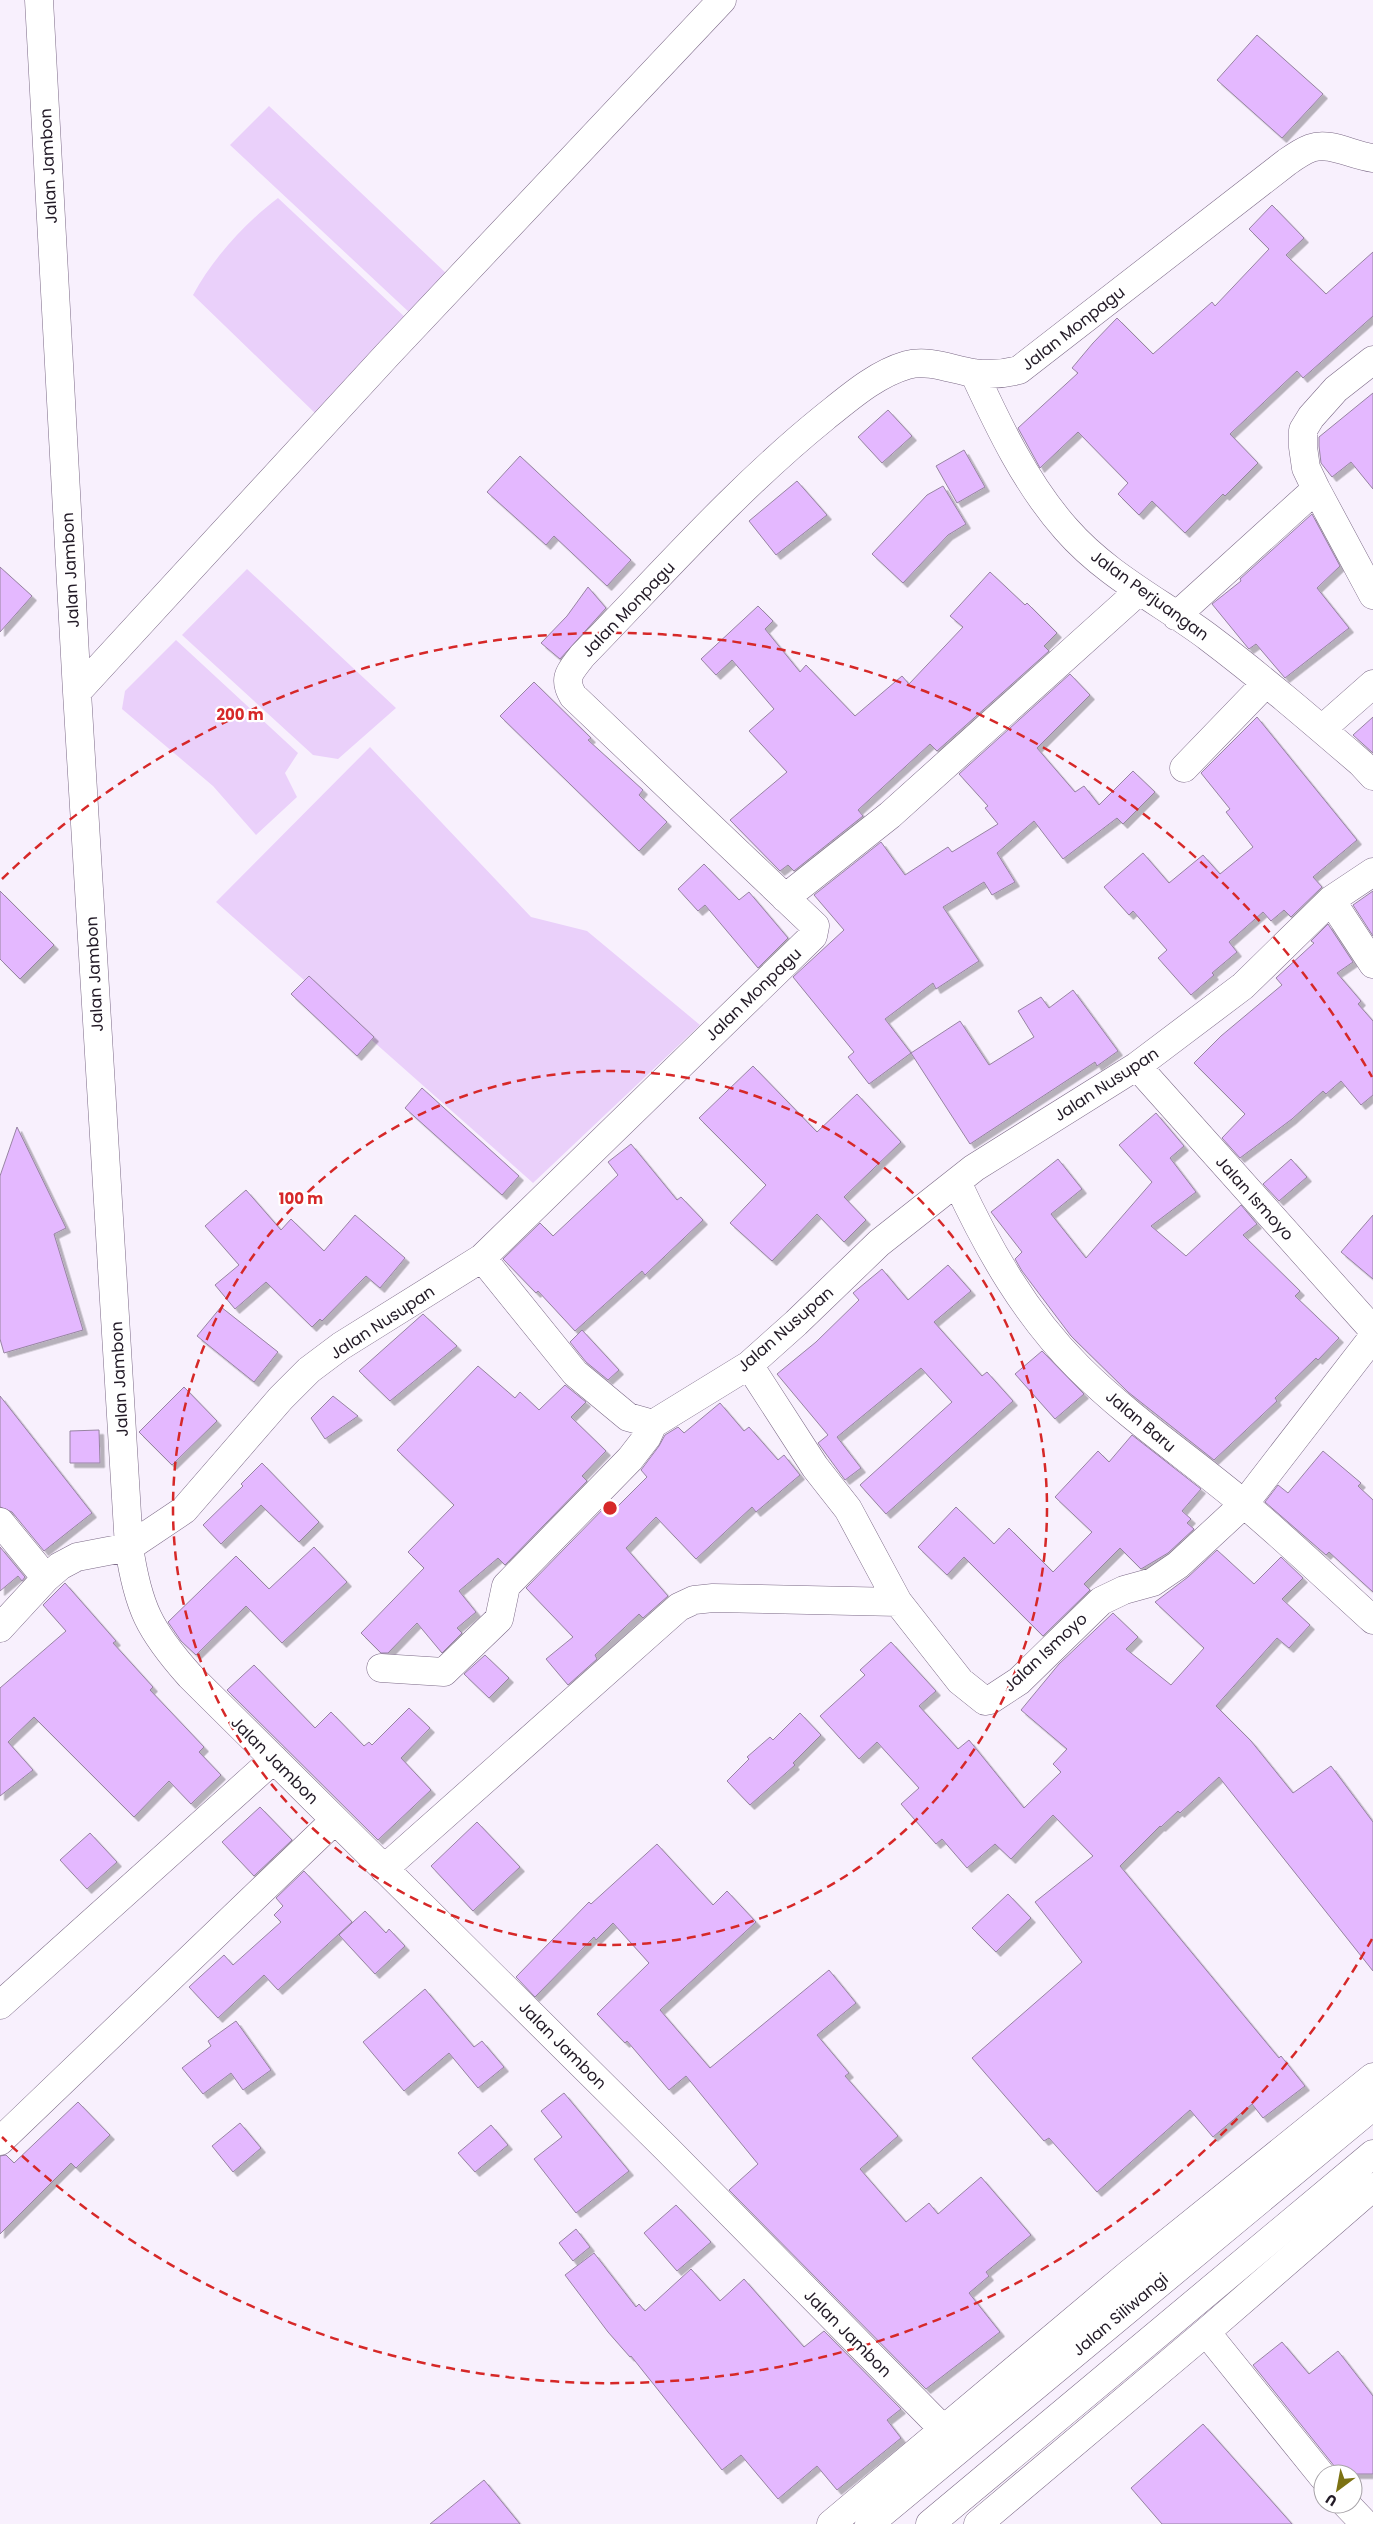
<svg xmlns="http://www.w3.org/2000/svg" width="1373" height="2524" font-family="Poppins,sans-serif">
  <defs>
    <filter id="shadow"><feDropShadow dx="4.5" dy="4.5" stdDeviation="0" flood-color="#0004"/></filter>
  </defs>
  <rect width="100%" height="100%" fill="#f8f0fd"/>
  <path fill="#ead0fa" d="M269,106L448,275L411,314L230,145Z
    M278,198L408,320L317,415L193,295C213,258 245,223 278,198Z
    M247,569L396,708L338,759L313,755L182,635Z
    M176,640L298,753L285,773L297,797L256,835L213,786L122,709L125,691Z
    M370,747L531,917L587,931L700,1025L533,1183L216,902Z"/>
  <path fill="#e4b8ff" stroke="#9784a2" filter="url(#shadow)" d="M1257,35L1323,94L1282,138L1217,80Z
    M1272,205L1304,238L1286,255L1326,294L1373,252V316L1303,378L1297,371L1230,434L1258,463L1225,496L1223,494L1185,533L1152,501L1139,515L1118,494L1128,483L1078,432L1040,468L1018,428L1078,373L1072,368L1093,343L1117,318L1153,354L1212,302L1215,306L1269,249L1249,229Z
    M1373,393V489L1351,462L1332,477L1321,463L1319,446V437Z
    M888,410L912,436L882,463L858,437Z
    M964,450L985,487L957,503L936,466Z
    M520,456L631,560L607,586L554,536L546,545L487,492Z
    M797,481L827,515L776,555L749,521Z
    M943,486L966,524L948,535L903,583L872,554L927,495Z
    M1312,514L1340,566L1317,588L1349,628L1285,678L1256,644L1249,649L1248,648L1212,604L1241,581L1240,579Z
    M0,567L32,596L0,632Z
    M990,572L1025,605L1027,603L1057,633L1044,646L1049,651L937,751L930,744L858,810L863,816L794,871L788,865L780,871L730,820L787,772L749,731L774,709L732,660L716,675L701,659L758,606L773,621L765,629L800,672L806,665L855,716L902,676L909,684L963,627L950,616Z
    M588,587L606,608L560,659L541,643L567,616Z
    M1070,674L1090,695L1037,748L1075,792L1084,786L1099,805L1133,771L1155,792L1123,824L1117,818L1063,859L1034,821L997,853L1015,882L992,895L984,882L943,907L979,961L936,989L933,983L885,1019L911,1053L869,1084L848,1057L854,1052L793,977L844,930L814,895L881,842L905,875L948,847L952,852L998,824L985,808L988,806L959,774Z
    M534,682L591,738L588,740L643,790L639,795L667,822L639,851L500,716Z
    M1257,717L1357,840L1313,877L1322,887L1291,917L1284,910L1271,921L1263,912L1229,942L1237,952L1212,973L1214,975L1191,995L1158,958L1167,950L1133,911L1129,915L1104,887L1143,853L1169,883L1203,855L1220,874L1253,847L1226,812L1230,809L1201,773Z
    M1373,717V753L1353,735Z
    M704,864L739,900L749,892L788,938L758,968L705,905L698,911L678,889Z
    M0,891L54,945L20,979L0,959Z
    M1373,891V936L1353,905Z
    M1328,924L1353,962L1337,973L1361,1001L1358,1004L1373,1021V1095L1361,1105L1341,1081L1326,1094L1323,1091L1292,1119L1240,1158L1222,1138L1245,1114L1194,1063L1221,1036L1282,985L1276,978L1314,943L1311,941Z
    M309,976L374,1037L357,1056L291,994Z
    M1073,990L1118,1051L1097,1066L1095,1062L970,1144L911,1053L960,1021L989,1065L1034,1037L1018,1011L1041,997L1049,1008Z
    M753,1066L817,1132L857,1094L901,1142L844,1197L866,1220L844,1242L817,1214L772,1261L730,1223L766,1185L699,1118Z
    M422,1088L519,1176L502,1195L405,1108Z
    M1156,1113L1184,1146L1170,1158L1196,1192L1151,1226L1186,1256L1241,1205L1257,1224L1243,1235L1300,1291L1295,1296L1339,1338L1318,1360L1316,1358L1275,1398L1277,1401L1214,1460L1128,1392L1071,1336L1022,1271L1015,1259L1022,1252L991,1212L1058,1159L1082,1189L1051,1214L1086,1258L1152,1182L1119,1145Z
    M17,1127L66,1228L54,1234L83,1330L4,1353L0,1339V1176Z
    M631,1144L677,1200L681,1197L703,1220L645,1275L642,1271L575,1331L538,1291L536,1293L503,1259L540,1223L553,1236L618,1175L608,1162Z
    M1291,1159L1307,1177L1279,1201L1263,1184Z
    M246,1190L281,1230L291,1219L324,1251L355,1215L405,1258L380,1288L366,1276L322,1321L320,1319L312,1327L266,1282L235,1309L215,1285L239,1265L205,1226Z
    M1373,1215V1279L1341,1252Z
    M948,1265L971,1291L934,1322L982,1376L987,1372L1013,1401L886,1514L860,1485L952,1402L921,1368L837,1437L861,1468L845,1480L818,1443L828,1435L777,1374L816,1342L859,1300L853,1293L882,1269L908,1300Z
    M221,1307L278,1352L254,1382L197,1336Z
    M423,1314L457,1346L390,1401L359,1371Z
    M582,1330L619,1370L608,1380L586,1362L570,1342Z
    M1042,1351L1084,1394L1055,1419L1015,1374Z
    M478,1366L515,1398L520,1392L539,1410L565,1385L586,1402L571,1417L606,1451L582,1476L587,1481L505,1565L498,1558L459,1591L476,1612L457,1628L462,1633L442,1653L417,1623L388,1653H381L361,1633L424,1568L408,1552L454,1505L397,1450Z
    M184,1387L217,1421L172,1465L139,1432Z
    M0,1396L92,1513L44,1551L12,1512L0,1507Z
    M333,1396L358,1416L325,1439L311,1418Z
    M720,1403L744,1431L749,1427L778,1460L784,1455L800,1475L756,1512L752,1507L696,1559L656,1517L626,1548L668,1596L643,1618L639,1614L595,1655L597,1659L568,1685L546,1659L573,1637L526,1588L609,1503L615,1509L647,1477L641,1470L659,1446L665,1435L678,1427L684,1433Z
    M99,1430L100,1463H70V1431Z
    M1132,1435L1201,1489L1182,1511L1191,1519L1187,1523L1194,1529L1168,1553L1141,1569L1120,1548L1084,1584L1090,1590L1043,1636L964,1557L947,1575L918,1547L956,1507L994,1544L1009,1528L1053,1572L1092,1532L1055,1497L1098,1451L1109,1462Z
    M1323,1451L1361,1483L1358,1486L1373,1500V1592L1329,1552L1326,1555L1265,1502L1278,1485L1288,1493Z
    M262,1463L319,1522L299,1542L261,1505L221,1544L203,1525L243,1486L241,1484Z
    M0,1547L25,1577L22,1581L18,1576L0,1591Z
    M314,1547L347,1582L282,1643L246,1606L196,1655L181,1641L168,1622L236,1556L269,1589Z
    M1217,1550L1254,1584L1281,1557L1303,1578L1282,1599L1310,1625L1289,1648L1277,1638L1216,1706L1251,1741L1293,1793L1331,1766L1373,1822V1971L1219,1777L1180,1813L1178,1811L1161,1827L1160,1826L1120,1866L1279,2058L1281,2056L1305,2086L1263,2118L1252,2104L1213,2137L1190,2110L1097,2192L1049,2138L1044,2141L972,2058L1082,1962L1035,1902L1093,1856L1053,1815L1011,1859L995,1844L967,1868L942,1839L936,1844L901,1804L919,1788L877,1742L859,1759L820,1716L865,1675L860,1670L891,1642L936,1691L919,1706L958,1749L969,1740L1024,1808L1061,1772L1053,1764L1067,1749L1021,1710L1059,1664L1113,1613L1138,1637L1126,1649L1171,1685L1204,1648L1155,1602L1188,1577Z
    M65,1583L116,1641L113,1643L153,1687L150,1690L204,1747L199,1752L221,1775L191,1804L169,1781L134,1817L34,1717L8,1742L33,1770L0,1796V1688L66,1631L43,1605Z
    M485,1655L509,1678L489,1698L464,1674Z
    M254,1665L315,1728L331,1712L364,1746L369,1742L372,1745L409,1708L430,1728L401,1758L431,1790L378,1840L227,1690Z
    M800,1713L821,1735L793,1763L795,1765L750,1805L727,1781L749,1759L747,1757L770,1737L773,1740Z
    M260,1807L292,1840L254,1876L222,1842Z
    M477,1822L520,1867L473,1911L431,1866Z
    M90,1833L117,1862L87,1889L60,1860Z
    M657,1844L713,1905L727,1891L756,1922L660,2010L710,2068L829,1970L856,2003L817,2035L849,2073L845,2076L898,2136L860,2169L906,2222L929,2203L938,2214L981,2177L1031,2235L986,2272L989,2276L969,2293L1000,2332L926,2389L729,2190L758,2164L686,2076L669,2090L627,2041L625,2043L597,2014L649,1963L613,1923L596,1940L594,1937L535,1997L516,1977L589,1902L591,1904Z
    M304,1871L352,1922L278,1990L264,1975L218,2018L189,1987L224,1955L233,1965L281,1922L274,1915L283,1906L276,1898Z
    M1008,1894L1031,1918L996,1952L972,1928Z
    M365,1911L386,1933L389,1929L405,1946L375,1974L339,1935Z
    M425,1989L474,2047L482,2041L504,2067L478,2088L449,2053L404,2091L363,2042Z
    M236,2021L271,2070L243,2090L231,2073L203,2094L182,2068L211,2046L208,2041Z
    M564,2093L629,2171L576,2213L534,2159L562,2137L541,2111Z
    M78,2102L110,2135L76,2168L71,2163L0,2234V2156L6,2155L14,2163Z
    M240,2123L261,2148L233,2172L212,2146Z
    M491,2125L508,2145L475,2172L458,2153Z
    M676,2205L711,2242L677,2271L644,2233Z
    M576,2229L590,2247L573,2261L559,2243Z
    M594,2253L636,2307L639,2304L645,2311L691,2269L720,2301L744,2279L804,2347L824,2331L901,2409L887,2420L901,2438L837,2490L817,2466L778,2499L741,2455L722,2470L631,2356L630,2357L608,2332L565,2275Z
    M1282,2342L1309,2374L1338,2351L1373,2396V2474H1338L1335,2467L1253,2365Z
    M1203,2424L1292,2524H1162L1131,2488Z
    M484,2480L520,2524H430Z"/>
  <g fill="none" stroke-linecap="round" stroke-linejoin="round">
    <defs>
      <path id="minor" d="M39,0L77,692L129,1547C138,1607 149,1630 190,1676L668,2150L944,2430
        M1373,360L1336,389L1311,417L1303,430V447L1306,468L1316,489L1373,595
        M974,373C999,427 1026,484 1066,529C1106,575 1161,602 1208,637C1261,677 1311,720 1361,763L1373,776
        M1176,616L1316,489
        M77,692L387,355L722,0
        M1322,729L1373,684
        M1184,768L1266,683
        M785,898L890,815L1139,591
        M1331,900L1373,964
        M1137,1066L1373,1330
        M957,1182C988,1249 1025,1314 1078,1367C1129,1418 1189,1458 1244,1504C1288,1541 1330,1581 1373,1620
        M482,1258L813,936L815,926L573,696C562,677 571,671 582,656C661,575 737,488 825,417C850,397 876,374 907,365C929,359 953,370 974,373C989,375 1004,374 1019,370L1287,162C1294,157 1303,151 1311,148C1330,141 1353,156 1373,158
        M749,1365L815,1467L848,1509L898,1602L960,1681L985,1701L990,1700L1019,1681L1101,1601L1124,1590L1153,1582L1178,1565L1244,1504L1373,1337
        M0,1522L46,1578
        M0,1628L46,1578L60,1566L77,1557L129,1547L184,1510L281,1398L309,1370L341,1346L482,1258L575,1373L628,1417L653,1424L749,1365L796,1323L879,1243L974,1168L1137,1066L1243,986L1331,900L1373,872
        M381,1668L444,1672L499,1619L506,1586L630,1459L647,1437L653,1424
        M384,1869L679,1607L694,1600L713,1598L898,1602
        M0,2005L274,1759
        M0,2141L335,1820
        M1206,2332L1323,2477
        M1346,2504L1365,2524
        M831,2524L1130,2273L1373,2077
        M978,2524L1206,2332L1373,2187"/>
      <path id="highway" d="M869,2524L1373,2106
        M930,2524L1373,2154"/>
    </defs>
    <use href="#minor" stroke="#7c6a87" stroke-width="29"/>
    <use href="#highway" stroke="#7c6a87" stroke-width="29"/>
    <use href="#minor" stroke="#fff" stroke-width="28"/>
    <use href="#highway" stroke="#fff" stroke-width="28"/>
  </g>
  <g fill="none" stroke="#d62828" stroke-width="2.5" stroke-dasharray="9 6">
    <circle cx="610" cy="1508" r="437"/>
    <path d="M1372 1939A875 875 0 0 1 2 2137M2 879A875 875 0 0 1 1372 1077"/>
  </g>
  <g text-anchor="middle" stroke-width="4.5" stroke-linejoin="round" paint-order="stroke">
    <g font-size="16" fill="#221a26" stroke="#fff">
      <text transform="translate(48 166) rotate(-93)" y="6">Jalan Jambon</text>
      <text transform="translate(1073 328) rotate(-38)" y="6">Jalan Monpagu</text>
      <text transform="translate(70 570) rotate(-93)" y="6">Jalan Jambon</text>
      <text transform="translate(1150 595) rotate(36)" y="6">Jalan Perjuangan</text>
      <text transform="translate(628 609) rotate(-46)" y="6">Jalan Monpagu</text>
      <text transform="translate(94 974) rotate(-93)" y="6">Jalan Jambon</text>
      <text transform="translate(753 994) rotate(-44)" y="6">Jalan Monpagu</text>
      <text transform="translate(1106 1084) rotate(-33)" y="6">Jalan Nusupan</text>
      <text transform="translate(1255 1198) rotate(48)" y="6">Jalan Ismoyo</text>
      <text transform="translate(382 1322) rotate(-33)" y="6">Jalan Nusupan</text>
      <text transform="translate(785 1329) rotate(-41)" y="6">Jalan Nusupan</text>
      <text transform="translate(119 1379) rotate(-93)" y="6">Jalan Jambon</text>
      <text transform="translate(1141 1421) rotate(40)" y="6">Jalan Baru</text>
      <text transform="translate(1045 1652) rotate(-43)" y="6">Jalan Ismoyo</text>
      <text transform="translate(275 1760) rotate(45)" y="6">Jalan Jambon</text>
      <text transform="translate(563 2045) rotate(45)" y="6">Jalan Jambon</text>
      <text transform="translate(1120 2314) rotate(-40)" y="6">Jalan Siliwangi</text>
      <text transform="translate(848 2333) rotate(45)" y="6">Jalan Jambon</text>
    </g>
  </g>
  <circle cx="610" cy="1508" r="8" fill="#d62828" stroke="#fff" stroke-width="2.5"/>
  <g font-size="15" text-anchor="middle" font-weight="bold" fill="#d62828" stroke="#fff" stroke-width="4.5" stroke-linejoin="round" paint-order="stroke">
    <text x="240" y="720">200 m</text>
    <text x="301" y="1204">100 m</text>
  </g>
  <g transform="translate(1338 2489) rotate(212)"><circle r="24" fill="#ffffff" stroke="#a7a3a8"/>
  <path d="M0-4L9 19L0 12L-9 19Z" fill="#7c7213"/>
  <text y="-8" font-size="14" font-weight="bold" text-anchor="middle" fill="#221a26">U</text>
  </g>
</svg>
